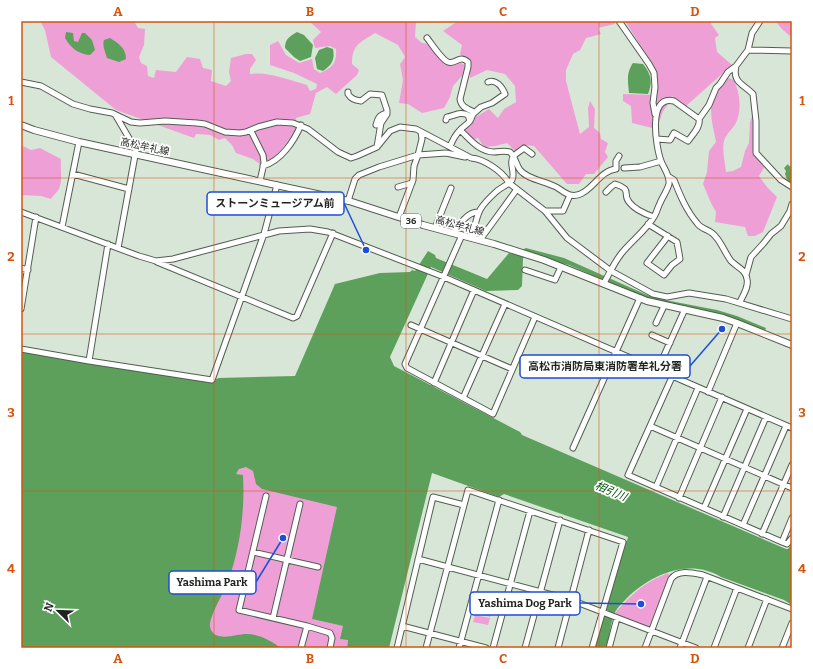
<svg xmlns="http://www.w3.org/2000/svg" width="813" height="669" font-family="Bitter,'Noto Sans JP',serif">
  <rect width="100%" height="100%" fill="#d8e6d7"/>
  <path fill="#eea0d6" d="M40,21H134L138,28L145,29L144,45L139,57L141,63L147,66L148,76L154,78L156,70L176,72L187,57L200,59L203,68L212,70L211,81L226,86L231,81L229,72L231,58L246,54H252L256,60L250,69V74C267,71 290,80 307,85L310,91L316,89L317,84L294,73L270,65V45L278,41L286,55L299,63L312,59L314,69L320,73C333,68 337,62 336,49L330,46L315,48L313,40L321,32L309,21H416L415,37L422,43L430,44L447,64L461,63L466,66L462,76L453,86L450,97L444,108L422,113L408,104L399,103L403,80L400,64L405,57L398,45L375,33C360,43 352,44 352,64L359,70L357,75L336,94L327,87L316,93L310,114L296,118L297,127C287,142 278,158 261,165L253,159L236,153L232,145L225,138L219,140L210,135L196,134L194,138L116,110L51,57L45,30Z
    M458,21H614L615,24L598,28L601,34L586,38L580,50L573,54L566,70V81L580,134L589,127L588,108L590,101L595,109L594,128L600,133L601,139L608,143L605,152L608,157L594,174H586L579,184H567L534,146L524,145L516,152L507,143L495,146L484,147L478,138L472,140L463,130L474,118L489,109L498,118L504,109L516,102L515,86L505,74L487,70L470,78C470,66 471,61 460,54L462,45L443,31Z
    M625,21H709L719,35L715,38L717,52L732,65L686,106L672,96L669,103L663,111L660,120L652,128L632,123L631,106L623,101V94L656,95L658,79L655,69Z
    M775,21H792V36H790L783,30Z
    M726,77L734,80C740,94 742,109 736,123C733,128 727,134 725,138C721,148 725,161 726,172L733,171L741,167L745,151L749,143L750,122L753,114L754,155L765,166L759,176L767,187L777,197L763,232L755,236H748L745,227L715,222L716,212L711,203L703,184L707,172L709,151L716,142C714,130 709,114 712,103C714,94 721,85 726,77Z
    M21,145L31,150L40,148L61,159C60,168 63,180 59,189C57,192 53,196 51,199L41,196L21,195Z
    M248,466L338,507L313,619L343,626L348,640L347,648H274L223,642L206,628L235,474L240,467Z
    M668,573L669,575L672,574L652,625L649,627L614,614C632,594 643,583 668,573Z
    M478,606L492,610L490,617L476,613Z
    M475,615L490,618L488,625L473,622Z"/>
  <path fill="#5ca05b" d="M66,32L73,33L74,41L78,42L82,33H85L92,40L95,50L90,55C78,54 71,48 65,38Z
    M297,32L304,35L313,45L311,57L300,61L294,57L285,48C285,39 289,37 297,32Z
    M110,38C118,43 126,48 126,59L119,62L107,58C105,51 102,46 104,40Z
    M327,47L333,49C335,60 332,65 323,71L317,69L315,58L319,50Z
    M633,63L643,64C651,74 653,81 648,94L629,93C628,81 626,73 633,63Z
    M788,164L789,166L792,167V185L788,182L785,174L786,171L784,168Z
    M526,248L564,258L647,295L665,300L717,310L737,316L766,328L765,331L640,296L569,265L548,260L530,254L523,258L522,286L518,290L486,291L431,267L390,357L394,366L520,432L522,435L786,549H788L792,544V605L784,600L721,577C689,558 652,574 627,598C623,602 618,607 615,612C611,620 609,639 607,648H595L625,541H627L628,537L504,494L499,497L432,473L389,648H347L348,640L340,639L343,626L312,619L337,507L262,489L256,484L253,471L246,467L239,469L236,474L243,475C245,511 240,550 227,584C223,594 209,617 210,626C210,629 212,632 214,634C223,640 237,634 247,634C259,634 271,641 281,648H21V351L214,383L216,379L219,378L295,376L335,284L380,273L410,272L412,270L415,271L428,251L435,255L436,258L487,279L509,253L514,254Z"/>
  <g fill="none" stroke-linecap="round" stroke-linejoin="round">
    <defs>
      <path id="minor" d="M619,21L649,64L654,73L655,87L653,103L655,114
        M427,38C432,44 441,59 448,62C456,65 459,54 468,62V67L460,99C461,106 465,108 472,111L473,114C470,123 468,123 461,129C456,134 452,141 450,147
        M748,50L792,51
        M736,66C732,82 743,84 753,94L756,121V153L781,180L792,187
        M21,82L41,86L73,104L90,109L112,113L131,122L140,123L165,121L197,123L205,124L225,132L240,133L246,132L258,127L277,122L293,123L308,129L338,152L351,158L357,156L377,147L390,131L400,127L416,129L471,158C484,159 502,171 509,183L545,211L567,238L611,271L653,294L667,297L689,293L726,299L792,319
        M348,92V94C351,99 355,100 361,101L370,94L382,95L387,110V114L381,123L377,147
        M473,114L481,107L492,103L505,94C502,87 496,79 488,82
        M116,116L136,150L118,248
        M446,120L447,117C455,116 459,111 468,115L470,121
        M376,125C378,118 379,115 387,113
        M460,130C470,139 479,152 494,152C500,152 504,150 510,152C516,158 516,165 520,170C527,179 544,181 554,186C559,188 564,193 570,195C575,196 580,195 584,192C595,185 603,170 616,169V161L619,156
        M251,131L263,155L264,163L260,181
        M657,139L670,140L674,133L688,141C692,135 701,127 699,119
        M418,155L422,139L421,132
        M263,166C281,161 294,141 301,125
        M624,168L640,167L661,161
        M73,174L129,189
        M669,177L674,180C680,195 686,210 697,223C701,229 707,229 712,233C721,240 724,252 731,261C737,267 746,270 747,279C749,287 743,295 740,302
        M398,187L412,183
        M606,192L611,187L615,184C633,190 622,193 629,202C635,210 645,214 654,217
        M348,201L355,179L359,175L379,167L418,155
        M545,211H563L570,195
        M21,212L139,256L156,261L173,259L279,231L310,229L328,232L444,277L792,428
        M399,217L413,180L414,166L418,155L446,153L465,157
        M648,224L677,242L680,259L672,265L664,275L647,263L668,236
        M62,227L79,142
        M435,228L451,188
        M454,233C459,225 467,212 478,212
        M462,235L405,364L407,368L493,414L535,317
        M472,238C478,212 477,209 497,191C502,187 509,184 512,180C516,172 508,163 514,156C516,153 521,151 524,148L532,154
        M480,240L517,189
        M157,262L293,318L297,316L333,233
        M21,268L28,270
        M525,270L555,280L561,267
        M746,275L751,257L763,244L771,234L781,226L790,211L792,204
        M604,283C609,274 614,263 621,254C631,241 647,230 655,215C657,211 658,207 660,203C663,196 667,191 669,184C670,175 664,169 661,161C656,147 647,94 674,101L699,119L709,105L716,88L720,84L728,72L736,66L748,50L752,33L760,21
        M21,309L36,217
        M656,323L664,306
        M411,325L512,369
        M652,335L670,343
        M21,349L89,361L108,244
        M89,361L212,380L264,234L277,185
        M657,371L685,309
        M672,377L628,475L782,542L792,518
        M434,383L474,290
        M708,392L737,323
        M463,398L505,304
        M650,426L792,488
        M573,448L640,298
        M656,487L698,388
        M266,496L239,610L307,626L301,648
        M679,498L722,397
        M704,508L747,409
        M723,517L766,417
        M743,525L786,426
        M762,534L792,465
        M782,542L787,544L792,538
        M253,552L318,567
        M418,559L571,600L696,648
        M273,618L300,504
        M307,626L330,633L332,638L330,648
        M402,626L486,648
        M397,648L433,497L464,505
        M426,648L468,490L623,542L592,648
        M459,648L499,500
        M493,648L530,511
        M525,648L560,520
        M558,648L589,530
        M609,648L617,618
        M645,648L671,579C678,569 693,573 703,575L792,609
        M680,648L707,577
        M714,648L737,588
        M748,648L767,599
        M782,648L792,623"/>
      <path id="major" d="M21,125L34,130L79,142L349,201L423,225L494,244L544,260L647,301L723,318L737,323L792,345"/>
    </defs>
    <use href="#minor" stroke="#525d51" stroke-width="7"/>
    <use href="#major" stroke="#525d51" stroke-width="8"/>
    <use href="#minor" stroke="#fff" stroke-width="5"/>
    <use href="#major" stroke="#fff" stroke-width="6"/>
  </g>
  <path fill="none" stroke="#d4540e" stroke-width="1" stroke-opacity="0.55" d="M214,21V648M406,21V648M599,21V648M21,178H792M21,334H792M21,491H792"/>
  <g text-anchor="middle" stroke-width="3.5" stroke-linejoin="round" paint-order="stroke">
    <rect fill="#fff" stroke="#626662" stroke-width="1" x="401" y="214" width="20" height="14" rx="3"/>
    <g font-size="9" font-weight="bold" fill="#1f241f">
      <text x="411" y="224">36</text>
    </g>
    <g font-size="10" fill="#1f241f" stroke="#fff">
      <text transform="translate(145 146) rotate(12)" y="4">高松牟礼線</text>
      <text transform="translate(460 225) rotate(15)" y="4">高松牟礼線</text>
    </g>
    <g font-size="11" font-style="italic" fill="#004f08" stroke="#fff">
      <text transform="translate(611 491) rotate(23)" y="4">相引川</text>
    </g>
  </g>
  <path fill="none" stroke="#1d4ed8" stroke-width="1.5" d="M366 250L344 203M722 329L690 366M283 538L256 582M641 604L580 603"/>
  <g fill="#1d4ed8" stroke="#fff" stroke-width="1.5">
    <circle cx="366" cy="250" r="4"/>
    <circle cx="722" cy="329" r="4"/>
    <circle cx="283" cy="538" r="4"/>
    <circle cx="641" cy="604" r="4"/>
  </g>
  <g fill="#fff" stroke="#1d4ed8" stroke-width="1.5">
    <rect x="207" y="192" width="137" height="23" rx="4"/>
    <rect x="520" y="355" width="170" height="23" rx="4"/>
    <rect x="169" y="571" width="87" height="23" rx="4"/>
    <rect x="470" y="592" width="110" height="23" rx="4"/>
  </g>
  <g font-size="11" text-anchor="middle" font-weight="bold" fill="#1f241f">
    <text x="275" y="207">ストーンミュージアム前</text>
    <text x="605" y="370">高松市消防局東消防署牟礼分署</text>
    <text x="212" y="586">Yashima Park</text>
    <text x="525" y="607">Yashima Dog Park</text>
  </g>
  <rect width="813" height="669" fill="none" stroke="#ffffff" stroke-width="44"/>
  <g transform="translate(58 611) rotate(293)" stroke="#ffffff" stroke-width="3" paint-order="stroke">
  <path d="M0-3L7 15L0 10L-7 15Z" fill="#1f241f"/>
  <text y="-6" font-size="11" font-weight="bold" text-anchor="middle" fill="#1f241f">N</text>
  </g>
  <rect x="22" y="22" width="769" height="625" fill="none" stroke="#d4540e" stroke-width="1.5"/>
  <g font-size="13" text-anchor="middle" font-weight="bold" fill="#d4540e">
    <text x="118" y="16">A</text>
    <text x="310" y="16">B</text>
    <text x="503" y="16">C</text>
    <text x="695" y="16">D</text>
    <text x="11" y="105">1</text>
    <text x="802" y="105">1</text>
    <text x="11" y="261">2</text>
    <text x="802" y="261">2</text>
    <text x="11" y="417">3</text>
    <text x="802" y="417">3</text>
    <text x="11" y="573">4</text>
    <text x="802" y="573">4</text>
    <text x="118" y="663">A</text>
    <text x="310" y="663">B</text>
    <text x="503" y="663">C</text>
    <text x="695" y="663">D</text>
  </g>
</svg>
